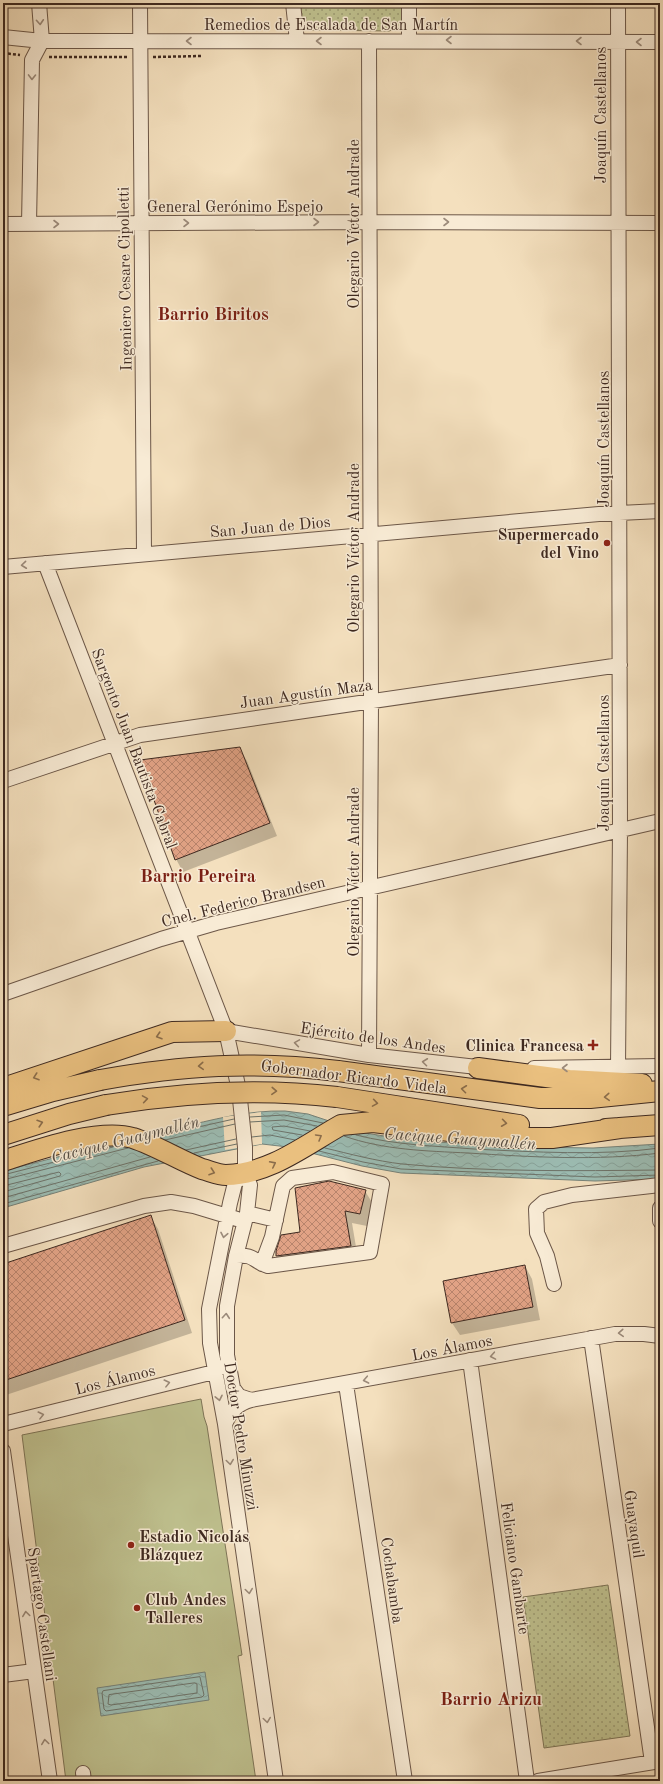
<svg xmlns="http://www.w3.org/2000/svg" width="663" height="1784" font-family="'Old Standard TT',serif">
  <defs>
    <pattern id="park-dots" width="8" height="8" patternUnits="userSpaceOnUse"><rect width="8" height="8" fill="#bfc18f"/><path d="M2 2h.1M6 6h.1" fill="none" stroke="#9d9d74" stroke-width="1.8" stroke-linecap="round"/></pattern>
    <pattern id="water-waves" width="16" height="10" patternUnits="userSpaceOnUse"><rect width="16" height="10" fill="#9cbdb4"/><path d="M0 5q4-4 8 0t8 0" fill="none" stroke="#87a29a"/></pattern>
    <pattern id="building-cross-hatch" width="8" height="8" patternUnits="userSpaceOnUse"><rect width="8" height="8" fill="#e1a285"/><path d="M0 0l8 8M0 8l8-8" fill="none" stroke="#b8846c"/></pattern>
  </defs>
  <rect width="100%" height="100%" fill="#f4e0be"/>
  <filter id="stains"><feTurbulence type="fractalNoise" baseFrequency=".005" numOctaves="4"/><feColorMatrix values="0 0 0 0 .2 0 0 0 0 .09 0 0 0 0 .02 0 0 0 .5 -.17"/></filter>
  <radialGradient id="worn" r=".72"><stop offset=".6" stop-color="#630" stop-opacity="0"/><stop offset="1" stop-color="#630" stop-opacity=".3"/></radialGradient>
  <path fill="#bfc18f" stroke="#7e7558" d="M201,1399L204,1417L207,1426L242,1655L238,1656L256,1781H66L22,1435Z"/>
  <path fill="url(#park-dots)" stroke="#7e7558" d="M300,3H402V23L399,28L389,31L311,30C299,27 301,13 300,3Z
    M608,1585L630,1736L544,1748L523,1597Z"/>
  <path fill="url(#water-waves)" stroke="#768279" d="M285,1111L308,1114L365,1133L416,1141L531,1147L593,1148L660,1144V1179L595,1181L401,1173L362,1166L288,1147L262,1144L144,1167L3,1208V1171C61,1156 119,1141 177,1128C212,1120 248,1110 285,1111Z
    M205,1672L209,1700L101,1716L97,1688Z"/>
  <path fill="#f4e0be" d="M261,1112L262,1144L225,1150L223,1117Z"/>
  <path fill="#0003" d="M239,748L247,761L277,836L183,872L176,859Z
    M365,1191L373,1204L367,1226L352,1223L358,1259L285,1269L277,1256V1252L301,1233Z
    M150,1216L158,1229L192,1333L3,1396V1264Z
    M525,1266L532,1279L540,1320L460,1335L452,1323Z"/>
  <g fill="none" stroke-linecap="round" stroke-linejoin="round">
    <path stroke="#6d736a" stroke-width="1" d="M250,1117L284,1115L323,1123
      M250,1122L284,1120L317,1126
      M302,1135L273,1130L272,1127L284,1126L310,1131
      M356,1135C395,1145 435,1146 474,1149C533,1152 602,1156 660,1148
      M158,1136L234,1119
      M344,1136C383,1150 427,1151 468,1153C531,1157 597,1161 660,1153
      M252,1137L270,1135L295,1140
      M165,1140L235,1124
      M325,1148C350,1154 376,1161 402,1164C487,1172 574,1171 660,1170
      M186,1150L236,1139
      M319,1151L363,1162L401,1169L595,1177L660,1175
      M194,1153L237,1144
      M3,1175L113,1147
      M3,1180L128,1148
      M3,1186L59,1172L61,1174L60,1176L3,1192
      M3,1198L150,1157
      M3,1204L158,1161
      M200,1677L204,1695L202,1697L106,1711L104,1709L102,1693L103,1691Z
      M195,1683L197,1684V1693L111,1705L108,1704L109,1695Z"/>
  </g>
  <path fill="url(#building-cross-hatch)" stroke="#3e2920" d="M240,747L270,823L175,860L140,760Z
    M329,1181L366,1190L360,1214L345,1211L351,1246L276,1256V1251L281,1235L300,1232L295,1188Z
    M151,1215L185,1320L3,1381V1264Z
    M525,1265L533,1307L451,1323L443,1281Z"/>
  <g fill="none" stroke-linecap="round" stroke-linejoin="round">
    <defs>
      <path id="minor" d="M39,3L42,41
        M140,3L144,554
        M293,3L297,41
        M409,3V40
        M618,3L620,830L618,1068
        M3,37L42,41H139L660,42
        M3,224L370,222L660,223
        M29,224L32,60L42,41
        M45,563L226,1031L239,1090L245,1147V1173L250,1185L247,1213L236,1256L227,1306V1355L233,1388L239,1396L251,1400
        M3,567L599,514L660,511
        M3,781L140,735L620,665
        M3,994L161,939L216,923L660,821
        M226,1031L369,1055L486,1068
        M369,1055L371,701L369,41
        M534,1068L660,1066
        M245,1173L235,1183L230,1203L209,1309L210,1343L225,1424L276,1781
        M660,1208V1221
        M247,1213L276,1220
        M3,1246L144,1206L171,1202L194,1206L237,1219
        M236,1256C255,1254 252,1261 268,1266L370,1252L382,1184L333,1172L292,1178L283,1186L272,1237L262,1264
        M554,1284L547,1256L537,1233L536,1209L544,1202L572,1195L660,1185
        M591,1338L652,1762
        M470,1360L527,1781
        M346,1384L405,1781
        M3,1424L214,1372L221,1367
        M225,1424C231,1411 237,1404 251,1400L615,1334H644L660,1336
        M3,1451L50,1781
        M3,1675L34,1671
        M83,1773L84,1781
        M538,1781L660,1761"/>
      <path id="highway" d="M478,1068L569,1080L642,1084
        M338,1071L540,1098H590L660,1091
        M3,1088L172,1032L226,1031
        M337,1097L519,1125
        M3,1106L53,1091L100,1080
        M606,1129L660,1125
        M3,1135L69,1114L106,1105
        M3,1161C37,1150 98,1128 133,1138C157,1146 179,1160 202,1169C210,1171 218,1175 226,1175C269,1174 304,1146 341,1125L373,1122L509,1138H552L620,1128"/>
    </defs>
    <use href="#minor" stroke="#6c5748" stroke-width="16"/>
    <use href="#highway" stroke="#3e2920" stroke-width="22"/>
    <path stroke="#3e2920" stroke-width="2.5" stroke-dasharray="3 2" stroke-linecap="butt" d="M3,53L20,55
      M49,57H128
      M153,57L202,56"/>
    <use href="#minor" stroke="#f8ebd5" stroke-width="14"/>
    <use href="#highway" stroke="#eac07f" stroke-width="20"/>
    <defs>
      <path id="highway-bridge" d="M100,1080C184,1065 252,1061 338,1071
        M106,1105C184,1092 259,1088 337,1097"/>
    </defs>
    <use href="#highway-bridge" stroke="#3e2920" stroke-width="22" stroke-linecap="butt"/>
    <use href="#highway-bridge" stroke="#eac07f" stroke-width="20"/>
  </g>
  <defs><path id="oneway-chevron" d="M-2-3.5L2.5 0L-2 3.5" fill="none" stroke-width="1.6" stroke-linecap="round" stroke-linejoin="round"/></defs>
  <g stroke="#9b8a7a">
    <use href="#oneway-chevron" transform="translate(40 22) rotate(86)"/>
    <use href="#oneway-chevron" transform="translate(449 40) rotate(-180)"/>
    <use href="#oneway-chevron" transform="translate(189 41) rotate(180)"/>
    <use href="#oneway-chevron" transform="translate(319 41) rotate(-180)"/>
    <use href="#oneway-chevron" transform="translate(579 41) rotate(-180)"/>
    <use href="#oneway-chevron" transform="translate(639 42) rotate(-180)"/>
    <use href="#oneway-chevron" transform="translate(32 77) rotate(91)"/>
    <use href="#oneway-chevron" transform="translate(316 222)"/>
    <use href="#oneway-chevron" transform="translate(446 222)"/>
    <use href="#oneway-chevron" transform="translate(186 223)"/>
    <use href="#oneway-chevron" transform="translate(56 224)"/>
    <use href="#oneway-chevron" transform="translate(24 565) rotate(174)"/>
    <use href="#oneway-chevron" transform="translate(297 1043) rotate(-171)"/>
    <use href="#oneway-chevron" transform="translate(425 1062) rotate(-173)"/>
    <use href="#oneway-chevron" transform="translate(565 1068) rotate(180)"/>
    <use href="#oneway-chevron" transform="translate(224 1235) rotate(101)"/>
    <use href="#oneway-chevron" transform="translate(226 1316) rotate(-85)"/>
    <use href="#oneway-chevron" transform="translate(621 1333) rotate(176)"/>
    <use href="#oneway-chevron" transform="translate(493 1356) rotate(170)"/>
    <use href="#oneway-chevron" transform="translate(366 1380) rotate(169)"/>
    <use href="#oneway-chevron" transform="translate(167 1383) rotate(-14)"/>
    <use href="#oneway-chevron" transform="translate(219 1398) rotate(78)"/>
    <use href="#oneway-chevron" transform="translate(41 1415) rotate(-14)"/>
    <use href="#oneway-chevron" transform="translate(230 1462) rotate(82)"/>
    <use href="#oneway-chevron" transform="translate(249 1591) rotate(82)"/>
    <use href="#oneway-chevron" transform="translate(26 1614) rotate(-98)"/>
    <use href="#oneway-chevron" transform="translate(267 1720) rotate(82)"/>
    <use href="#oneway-chevron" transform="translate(45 1742) rotate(-98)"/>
  </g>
  <g stroke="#8b6d4b">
    <use href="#oneway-chevron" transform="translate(159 1036) rotate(162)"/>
    <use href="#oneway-chevron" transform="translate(201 1066) rotate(176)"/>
    <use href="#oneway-chevron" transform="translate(36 1077) rotate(161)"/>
    <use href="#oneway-chevron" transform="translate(464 1089) rotate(-173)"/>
    <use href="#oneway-chevron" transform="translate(274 1091) rotate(3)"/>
    <use href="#oneway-chevron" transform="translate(607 1097) rotate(176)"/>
    <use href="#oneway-chevron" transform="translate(145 1099) rotate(-9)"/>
    <use href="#oneway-chevron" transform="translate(375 1103) rotate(9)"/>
    <use href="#oneway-chevron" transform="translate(40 1123) rotate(-17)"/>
    <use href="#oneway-chevron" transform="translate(504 1123) rotate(8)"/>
    <use href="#oneway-chevron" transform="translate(319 1137) rotate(-30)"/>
    <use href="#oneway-chevron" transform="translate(273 1164) rotate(-27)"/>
    <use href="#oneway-chevron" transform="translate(212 1172) rotate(19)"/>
  </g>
  <g fill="#8f2418" stroke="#f8ebd5" stroke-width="1.5">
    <circle cx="607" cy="543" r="4"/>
    <path d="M591 1039h4v4h4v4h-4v4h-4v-4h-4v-4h4z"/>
    <circle cx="131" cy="1545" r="4"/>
    <circle cx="137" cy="1608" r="4"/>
  </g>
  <g text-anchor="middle" stroke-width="3" stroke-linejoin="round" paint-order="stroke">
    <g font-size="16" fill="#3e2920" stroke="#f8ebd5">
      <text x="331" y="30">Remedios de Escalada de San Martín</text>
      <text transform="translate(600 115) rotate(-90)" y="6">Joaquín Castellanos</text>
      <text x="235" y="212">General Gerónimo Espejo</text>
      <text transform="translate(353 224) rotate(-90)" y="6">Olegario Víctor Andrade</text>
      <text transform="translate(124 279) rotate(-91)" y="6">Ingeniero Cesare Cipolletti</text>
      <text transform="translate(603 439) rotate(-90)" y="6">Joaquín Castellanos</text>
      <text transform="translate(270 526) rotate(-5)" y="6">San Juan de Dios</text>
      <text transform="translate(353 548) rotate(-90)" y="6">Olegario Víctor Andrade</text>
      <text transform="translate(306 693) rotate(-8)" y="6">Juan Agustín Maza</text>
      <text transform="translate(135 748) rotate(69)" y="6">Sargento Juan Bautista Cabral</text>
      <text transform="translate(603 763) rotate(-90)" y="6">Joaquín Castellanos</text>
      <text transform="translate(353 872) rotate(-90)" y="6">Olegario Víctor Andrade</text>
      <text transform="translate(243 901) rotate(-14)" y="6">Cnel. Federico Brandsen</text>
      <text transform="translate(373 1037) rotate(8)" y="6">Ejército de los Andes</text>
      <text transform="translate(354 1076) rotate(7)" y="6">Gobernador Ricardo Videla</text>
      <text transform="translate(452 1347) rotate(-11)" y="6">Los Álamos</text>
      <text transform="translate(115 1379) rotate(-14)" y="6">Los Álamos</text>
      <text transform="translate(242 1436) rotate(81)" y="6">Doctor Pedro Minuzzi</text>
      <text transform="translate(635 1524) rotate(82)" y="6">Guayaquil</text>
      <text transform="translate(516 1568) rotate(82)" y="6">Feliciano Gambarte</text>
      <text transform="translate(393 1580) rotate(82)" y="6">Cochabamba</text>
      <text transform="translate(43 1614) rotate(82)" y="6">Spartago Castellani</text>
    </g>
    <g font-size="16" font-weight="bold" fill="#3e2920" stroke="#f8ebd5" text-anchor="end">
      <text x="599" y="540">Supermercado<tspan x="599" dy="18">del Vino</tspan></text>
      <text x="584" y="1051">Clinica Francesa</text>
      <text x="139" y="1542" text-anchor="start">Estadio Nicolás<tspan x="139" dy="18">Blázquez</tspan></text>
      <text x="145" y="1605" text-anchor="start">Club Andes<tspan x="145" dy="18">Talleres</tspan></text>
    </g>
    <g font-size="17" font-style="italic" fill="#564e45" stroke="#f8ebd5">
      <text transform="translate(460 1138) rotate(4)" y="6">Cacique Guaymallén</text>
      <text transform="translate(125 1139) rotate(-14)" y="6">Cacique Guaymallén</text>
    </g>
    <g font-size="18" font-weight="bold" fill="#7a1f14" stroke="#f8ebd5">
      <text x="213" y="320">Barrio Biritos</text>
      <text x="198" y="882">Barrio Pereira</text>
      <text x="491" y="1705">Barrio Arizu</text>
    </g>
  </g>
  <rect width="663" height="1784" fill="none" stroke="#f4e0be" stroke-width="16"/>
  <rect x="4" y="4" width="655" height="1776" fill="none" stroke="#3e2920" stroke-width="2"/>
  <rect x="8" y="8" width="647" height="1768" fill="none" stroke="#3e2920"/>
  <rect width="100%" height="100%" filter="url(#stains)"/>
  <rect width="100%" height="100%" fill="url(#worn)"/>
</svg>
